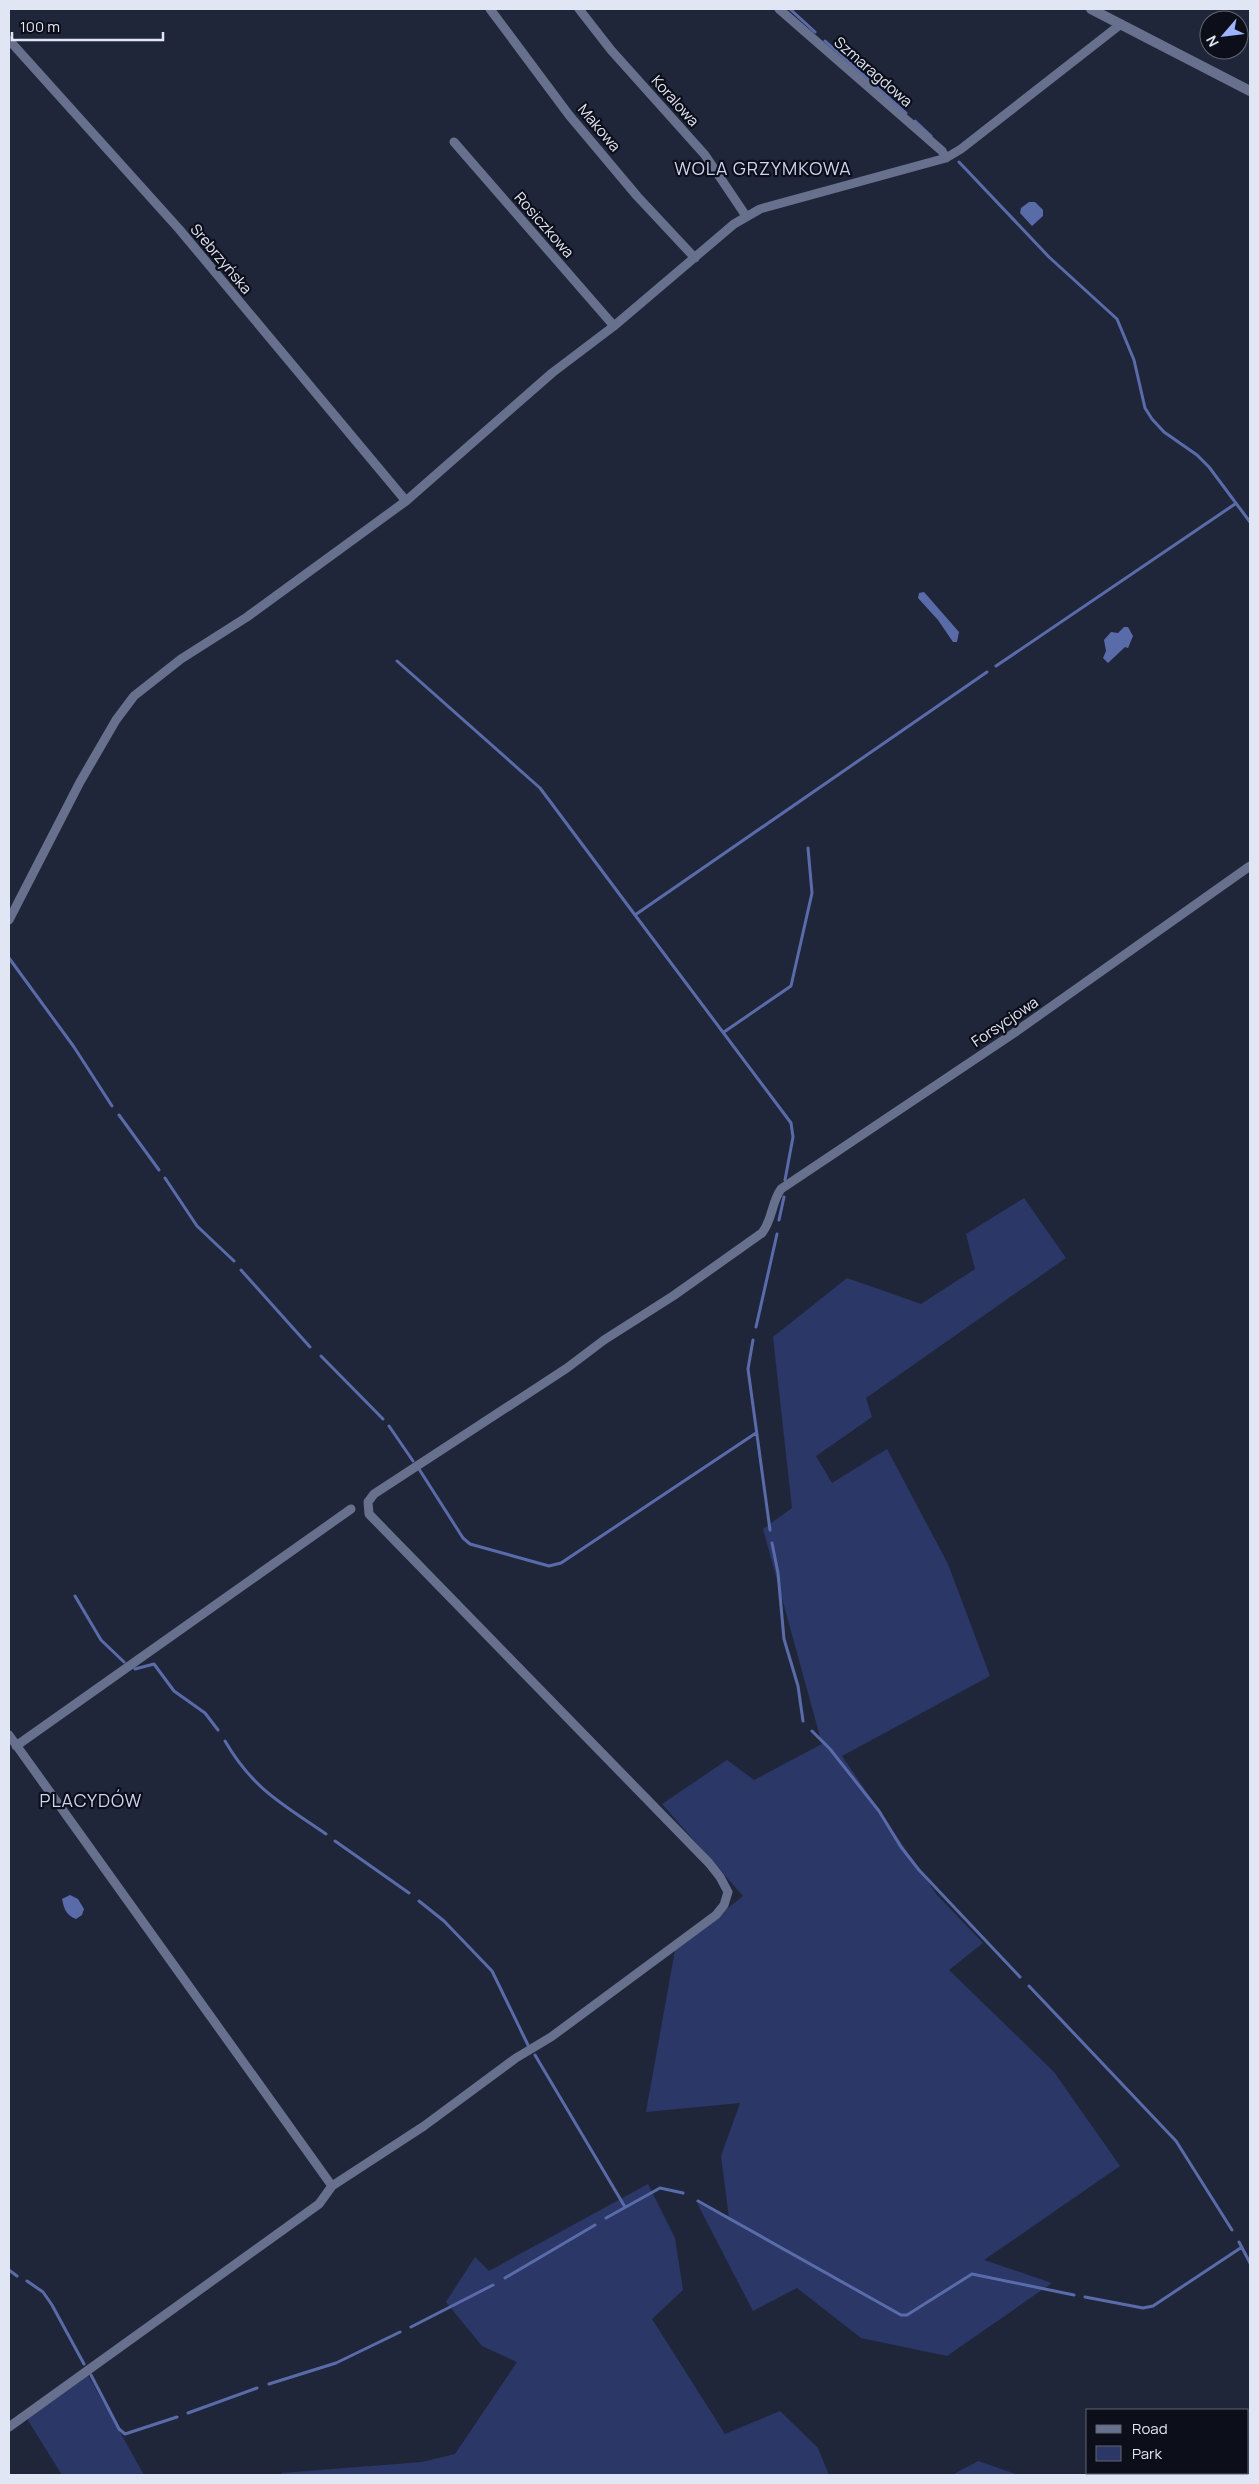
<svg xmlns="http://www.w3.org/2000/svg" width="1259" height="2484" font-family="Manrope,sans-serif">
  <rect width="100%" height="100%" fill="#20263a"/>
  <path fill="#2b3767" d="M1024,1198L1066,1258L866,1398L872,1417L816,1456L832,1483L887,1449L948,1564L990,1676L842,1756L937,1895L983,1943L949,1970L1054,2072L1120,2166L984,2260L1052,2283L947,2356L861,2338L797,2288L753,2311L697,2203L729,2218L721,2156L740,2103L646,2112L675,1950L743,1896L662,1804L727,1760L754,1780L822,1744L763,1529L792,1508L773,1337L847,1278L921,1304L975,1269L966,1234Z
    M648,2184L675,2238L683,2290L652,2319L725,2434L780,2411L818,2448L829,2475H282L281,2473L422,2462L455,2454L517,2362L482,2346L446,2302L475,2257L489,2271Z
    M84,2368L144,2475H62L24,2414Z
    M978,2461L1019,2475H952Z"/>
  <path fill="#5a6baa" d="M1029,202H1035L1043,210V216L1032,226L1020,213L1021,208Z
    M924,592L959,632L957,642H953L938,620L918,598L919,593Z
    M1124,627H1128L1133,636L1128,648L1125,647L1108,663L1103,658L1106,651L1104,640L1111,632L1118,633Z
    M70,1895L78,1899L84,1909L82,1915L76,1919C66,1915 64,1909 62,1899Z"/>
  <g fill="none" stroke-linecap="round" stroke-linejoin="round">
    <path stroke="#5a6baa" stroke-width="3" d="M790,9L815,32
      M825,41L906,113
      M915,121L931,136
      M959,162L1049,257L1117,319L1134,360L1145,408L1152,419L1164,432L1197,455L1209,467L1250,522
      M397,661L540,788L635,915L987,672
      M996,666L1235,504
      M635,915L791,1123L793,1137L785,1180
      M9,958L74,1047L112,1106
      M724,1032L791,986L812,893L808,848
      M119,1115L159,1170
      M165,1178L197,1226L234,1261
      M779,1220L784,1197
      M241,1270L310,1347
      M756,1327L777,1234
      M753,1340L748,1369L770,1530
      M321,1356L383,1419
      M389,1426L413,1461
      M419,1469L463,1538L470,1544L549,1566L561,1563L756,1433
      M772,1543L778,1573L784,1639L798,1686L803,1721
      M75,1596L101,1640L124,1662
      M135,1669L154,1664L174,1691L205,1713L218,1730
      M812,1731L830,1749L879,1811L901,1847L919,1870L1020,1977
      M225,1741C253,1789 281,1803 326,1834
      M335,1841L409,1893
      M419,1901L444,1921L492,1971L528,2045
      M1029,1986L1176,2141L1232,2230
      M535,2055L625,2207
      M698,2201L901,2315H907L972,2274L1074,2295
      M606,2218L660,2188L683,2193
      M1239,2242L1250,2263
      M9,2270L17,2276
      M505,2278L595,2225
      M27,2281L43,2292L52,2305L84,2364
      M1085,2297L1143,2308L1153,2306L1242,2247
      M411,2327L493,2285
      M91,2375L119,2429L125,2434L177,2417
      M269,2384L336,2363L400,2332
      M188,2413L257,2388"/>
    <path stroke="#67708d" stroke-width="9" d="M490,9L569,115L637,196L695,258
      M579,9L611,50L705,155L746,216
      M779,9L942,151L946,158
      M9,40L179,229L406,501
      M454,142L614,326
      M9,920L80,782L116,720L134,696L181,659L247,617L406,501L552,373L614,326L734,224L760,209L946,158L961,149L1121,24
      M9,1735L332,2186
      M16,1746L351,1509
      M9,2427L319,2204L332,2186L424,2126L516,2058L551,2037L716,1915L724,1905L728,1892L720,1877L709,1863L369,1514L368,1502L374,1494L567,1368L604,1340L673,1296L762,1233C773,1219 771,1203 781,1189L1014,1033L1250,866"/>
    <path stroke="#67708d" stroke-width="10" d="M1091,9L1250,91"/>
  </g>
  <g text-anchor="middle" stroke-width="4.5" stroke-linejoin="round" paint-order="stroke">
    <g font-size="15" fill="#e1e6f4" stroke="#0c0f19">
      <text transform="translate(873 72) rotate(41)" y="5">Szmaragdowa</text>
      <text transform="translate(675 101) rotate(48)" y="5">Koralowa</text>
      <text transform="translate(599 128) rotate(50)" y="5">Makowa</text>
      <text transform="translate(544 225) rotate(49)" y="5">Rosiczkowa</text>
      <text transform="translate(221 259) rotate(50)" y="5">Srebrzyńska</text>
      <text transform="translate(1005 1022) rotate(-34)" y="5">Forsycjowa</text>
    </g>
    <g font-size="18" letter-spacing="1" fill="#ccd5f1" stroke="#0c0f19">
      <text x="763" y="175">WOLA GRZYMKOWA</text>
      <text x="91" y="1807">PLACYDÓW</text>
    </g>
  </g>
  <rect width="1259" height="2484" fill="none" stroke="#e1e6f4" stroke-width="20"/>
  <rect x="1086" y="2409" width="162" height="65" fill="#0c0f19" stroke="#616571"/>
  <rect x="1096" y="2425" width="25" height="8" fill="#67708d" stroke="#616571"/>
  <text x="1132" y="2434" font-size="15" fill="#e1e6f4">Road</text>
  <rect x="1096" y="2446" width="25" height="15" fill="#2b3767" stroke="#616571"/>
  <text x="1132" y="2459" font-size="15" fill="#e1e6f4">Park</text>
  <g transform="translate(1224 35) rotate(242)"><circle r="24" fill="#0c0f19" stroke="#616571"/>
  <path d="M0-4L9 19L0 12L-9 19Z" fill="#9eb4fd"/>
  <text y="-8" font-size="14" font-weight="bold" text-anchor="middle" fill="#e1e6f4">N</text>
  </g>
  <path d="M12 32v8h151v-8" fill="none" stroke="#e1e6f4" stroke-width="2.5"/>
  <text x="20" y="32" font-size="15" fill="#e1e6f4" stroke="#0c0f19" stroke-width="4" paint-order="stroke">100 m</text>
</svg>
